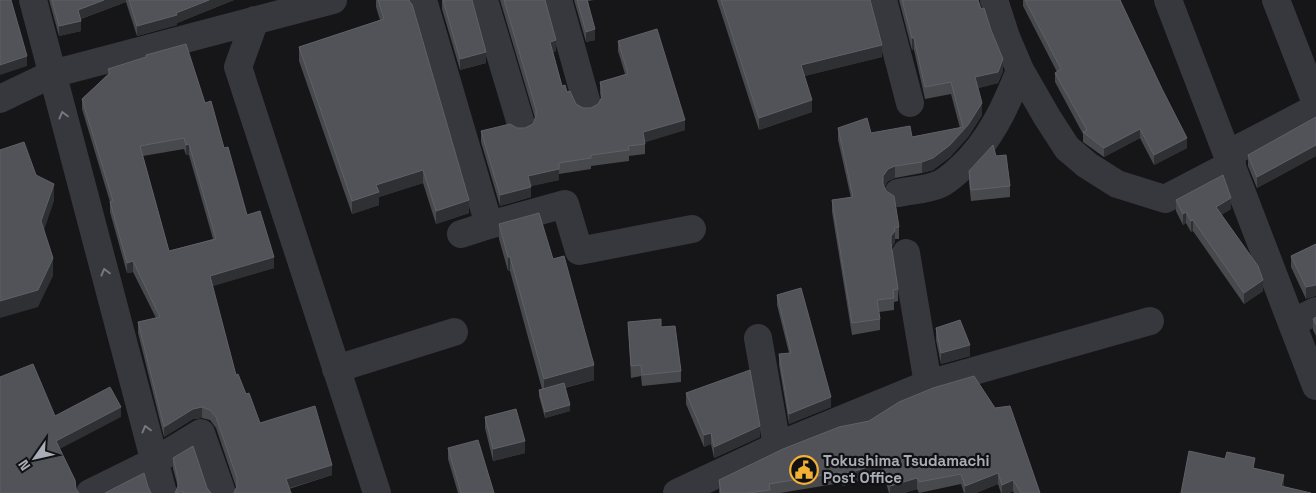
<svg xmlns="http://www.w3.org/2000/svg" width="1316" height="493" font-family="'Space Grotesk',sans-serif">
  <rect width="100%" height="100%" fill="#161618"/>
  <g fill="none" stroke-linecap="round" stroke-linejoin="round">
    <path stroke="#37383d" stroke-width="28" d="M33,0L163,493
      M423,0L489,225
      M484,0L521,124
      M558,0L587,104
      M883,0L910,103
      M994,0L1006,37L1020,70L1047,117L1067,148L1087,165L1117,184L1165,199L1232,164
      M1168,0L1316,386
      M1276,0L1316,103
      M255,20L238,67L377,493
      M0,99L52,74L333,0
      M1228,154L1316,108
      M898,193C912,190 927,190 940,184C948,180 954,174 961,168C990,141 1006,106 1020,70
      M461,234L489,225L565,204L579,251L692,229
      M906,253L928,384
      M1292,323L1316,311
      M758,338L777,446
      M336,369L454,332
      M90,493L155,461L201,433L222,493
      M677,493L777,446L928,384L1150,321"/>
  </g>
  <path fill="#47494d" fill-rule="evenodd" d="M49,0H234L177,23V25L137,36L126,2L81,19V31L59,36Z
    M376,0H409L469,213L436,224L423,183L379,197V205L352,214L299,61V47L380,20L376,7Z
    M442,0H472L486,63L460,70L442,9Z
    M500,0H545L556,51L553,52L562,86L567,92L576,104L583,108H591L598,104L601,98L600,93V82L625,74L618,51V41L685,130L645,142V154L629,156V161L591,166V169L559,174V180L530,186L531,197L500,206L481,142V131L525,128L533,124L535,118Z
    M574,0H594L588,1L595,40L586,42Z
    M717,0H870L882,57L804,76L812,112L759,130Z
    M899,0H978L981,9L1003,71L998,83L978,88L982,115L968,137L950,157L933,170L922,173L895,178L888,181L884,187L899,227V239H895V242L891,248L898,289V301L894,302V310L879,312L880,319V330L852,335L832,212V200L851,198L838,140V128L871,133L912,137L960,128L951,94L925,99L914,50H912Z
    M1023,0H1121V2L1187,148L1154,165L1140,138L1104,157L1083,142V134L1055,82V73L1057,72L1023,6Z
    M146,55L205,103L224,148L247,215L274,268L212,286L236,375L246,394L260,423L332,475L289,489L236,487L216,428L210,420L202,418L193,419L164,437L138,333V322L156,318L133,272L127,273L110,212V202L82,109V99L108,74V69L146,57ZM184,149L186,155H189L213,239L169,251L143,156Z
    M1316,117V156L1257,188L1248,166V155Z
    M969,171L1010,186V197L971,201L969,182Z
    M1176,200L1231,209L1221,215L1263,291L1244,304L1193,231L1191,232L1186,223L1183,225L1176,211Z
    M499,224L553,259L594,380L565,388L570,411L545,418L539,396V390L542,389L510,271H508L499,239Z
    M1316,244L1306,299L1291,267V256Z
    M777,295L831,407L789,424L779,365V354L789,353L777,305Z
    M1316,317V336L1313,330V319Z
    M628,322L661,327L681,371V382L642,386L641,376L631,378Z
    M936,328L970,356L941,364L936,340Z
    M686,393L760,437L714,458L711,444L704,447L686,404Z
    M899,402L1040,493H1014L1013,491L1009,493H1001L998,484L976,493H964L961,484L919,493L917,489L904,493H889L883,473L843,486L841,483L780,493H719V480L869,421Z
    M485,417L525,453L493,461L485,428Z
    M448,448L494,493H458L448,459Z
    M173,458L207,488L211,493H175L178,487L173,469Z"/>
  <path fill="#2f3033" d="M104,0H126V2L78,20V10Z
    M209,0H234L177,23V25L137,36V26L176,13Z
    M81,21V31L59,36V26Z
    M595,29V40L586,42V32Z
    M912,38H914V50H912Z
    M556,40V51L550,53V42Z
    M882,45V57L801,77V65Z
    M486,52V63L460,70V59Z
    M27,56V66L0,75V65Z
    M1003,59V71L998,83L975,89V77Z
    M812,100V112L759,130V118Z
    M982,103V115L968,137L950,157L933,170L922,173V162L950,145Z
    M685,120V130L643,143V132Z
    M1140,129V138L1104,157V148Z
    M1187,138V148L1154,165V155Z
    M189,144V155H186V145Z
    M1316,145V156L1257,188V177Z
    M895,166V178L888,181L883,187V176L888,169Z
    M559,169V180L528,187V176Z
    M423,170V183L379,197V205L352,214V201L376,185Z
    M54,184V201L41,239V221Z
    M531,187V197L500,206V195Z
    M1231,198V209L1216,218V207Z
    M469,200V213L436,224V211Z
    M1186,212V223L1183,225V214Z
    M1193,220V231L1191,232V221Z
    M895,231V242L891,248V236Z
    M274,257V268L210,287V276Z
    M508,257H510V271H508Z
    M53,258V276L38,307L0,318V301Z
    M133,261V272L127,273V263Z
    M1263,280V291L1244,304V293Z
    M1316,285V296L1306,299V287Z
    M970,345V356L941,364V353Z
    M594,365V380L544,393V379Z
    M831,397V407L789,424V414Z
    M570,405V411L545,418V412Z
    M121,407V417L56,451V441Z
    M202,407V418L193,419L164,437V427L193,409Z
    M760,426V437L714,458V447Z
    M711,433V444L704,447V435Z
    M525,441V453L493,461V449Z
    M883,462V473L843,486V475Z
    M332,465V475L286,489V479Z
    M998,473V484L976,493H965V486Z
    M1284,475V489L1281,486Z
    M917,478V489L904,493H890V486Z
    M1013,480V491L1009,493H1002V485Z"/>
  <path fill="#525359" stroke="#5f6168" fill-rule="evenodd" d="M0,0H11L27,56L0,65Z
    M52,0H104L78,10L81,21L59,26Z
    M129,0H209L176,13L177,15L137,26Z
    M378,0H409L411,4H412L469,200L436,211L423,170L376,185L379,192L352,201L299,47L384,19Z
    M443,0H472L486,52L460,59Z
    M504,0H545L556,40L550,42L562,86L565,85L567,92L570,91L576,104L583,108H591L598,104L602,97V90L600,82L628,74L618,41L657,29L685,120L643,132L645,144L628,146L629,150L591,155V158L559,163V169L528,176L531,187L500,195L481,131L510,124L517,128H525L533,124L536,116V109Z
    M577,0H587L595,29L586,32Z
    M721,0H870L882,45L801,65L812,100L759,118Z
    M902,0H978L981,9L984,8L991,30L1003,59L998,72L975,77L982,103L968,125L950,145L933,158L922,162L895,166L888,169L883,176V184L886,191L894,196L899,227L894,228L895,231L891,236V243L898,289L893,290L894,298L877,300L880,319L852,323L832,200L853,197L838,128L867,118L871,133L910,126L912,137L963,127L951,82L925,87L914,38H912Z
    M1025,0H1120L1162,89L1187,138L1154,155L1140,129L1104,148L1083,132L1087,130L1055,73L1061,69Z
    M186,44L205,103L211,101L224,148L228,147L247,215L260,211L274,257L210,276L236,375L238,374L246,394L249,393L260,423L315,406L332,465L286,479L291,493H234L237,486V478L216,417L210,410L202,407L193,409L164,427L138,322L160,317L133,261L127,263L110,202L113,201L82,99L110,73L108,69L146,57V55ZM184,138L186,145L189,144L216,239L169,251L140,146Z
    M1316,117V145L1257,177L1248,155Z
    M24,142L36,175L54,184L41,221L53,258L38,290L0,301V150Z
    M993,145L996,156L1006,155L1010,186L971,190L969,171Z
    M1223,175L1231,198L1216,207L1258,266L1263,280L1244,293L1193,220L1191,221L1186,212L1183,214L1176,200Z
    M539,213L553,259L564,256L594,365L544,379L510,257H508L499,224Z
    M1316,244V285L1306,287L1291,256Z
    M801,288L831,397L789,414L779,354L791,353L777,295Z
    M1316,317V325L1313,319Z
    M661,319V327L675,326L681,371L642,375L641,365L631,366L628,322Z
    M960,320L970,345L941,353L936,328Z
    M33,364L55,416L110,387L121,407L56,441L75,480L76,489L79,493H0V377Z
    M750,370L760,426L714,447L711,433L704,435L686,393Z
    M974,376L995,408L1010,406L1040,493H1021L1013,480L1002,485L998,473L965,486L961,474L919,482L917,478L890,486L883,462L843,475L841,472L769,484L770,490L748,493H721L719,480L783,449L839,427L869,421L899,402L933,388Z
    M564,383L570,405L545,412L539,390Z
    M516,409L525,441L493,449L485,417Z
    M478,440L494,493H461L448,448Z
    M193,446L207,488L211,493H183V491L175,493L178,486V479L173,458Z
    M1189,451L1225,459L1227,452L1255,458L1253,468L1284,475L1281,486L1311,493H1181Z
    M144,473L148,487L151,493H105Z"/>
  <defs><path id="oneway-chevron" d="M-2-3.5L2.5 0L-2 3.5" fill="none" stroke-width="1.6" stroke-linecap="round" stroke-linejoin="round" transform="scale(1.25)"/></defs>
  <g stroke="#757881">
    <use href="#oneway-chevron" transform="translate(63 115) rotate(-105)"/>
    <use href="#oneway-chevron" transform="translate(105 272) rotate(-105)"/>
    <use href="#oneway-chevron" transform="translate(146 429) rotate(-105)"/>
  </g>
  <defs>
    <symbol id="civic-ring" viewBox="-11 -11 22 22"><circle r="9.5" fill="#111113" stroke="#f2b134" stroke-width="1.5"/><path d="M-.6-6.5H3V-4.5H.6V-3L4-1V1h2V6H-6V1h2V-1L-.6-3ZM-1.2 2.5V6h2.4V2.5Z" fill="#f2b134"/></symbol>
  </defs>
  <g fill-rule="evenodd">
    <use href="#civic-ring" x="788" y="454" width="32" height="32"/>
  </g>
  <g text-anchor="middle" stroke-width="4.5" stroke-linejoin="round" paint-order="stroke">
    <g font-size="15" font-weight="bold" fill="#a8adb8" stroke="#111113" text-anchor="start">
      <text x="823" y="466">Tokushima Tsudamachi<tspan x="823" dy="17">Post Office</tspan></text>
    </g>
  </g>
  <g transform="translate(35 458) rotate(236)" stroke="#111113" stroke-width="4" paint-order="stroke">
  <path d="M0-4L9 19L0 12L-9 19Z" fill="#a8adb8"/>
  <text y="-8" font-size="14" font-weight="bold" text-anchor="middle" fill="#a8adb8">N</text>
  </g>
</svg>
